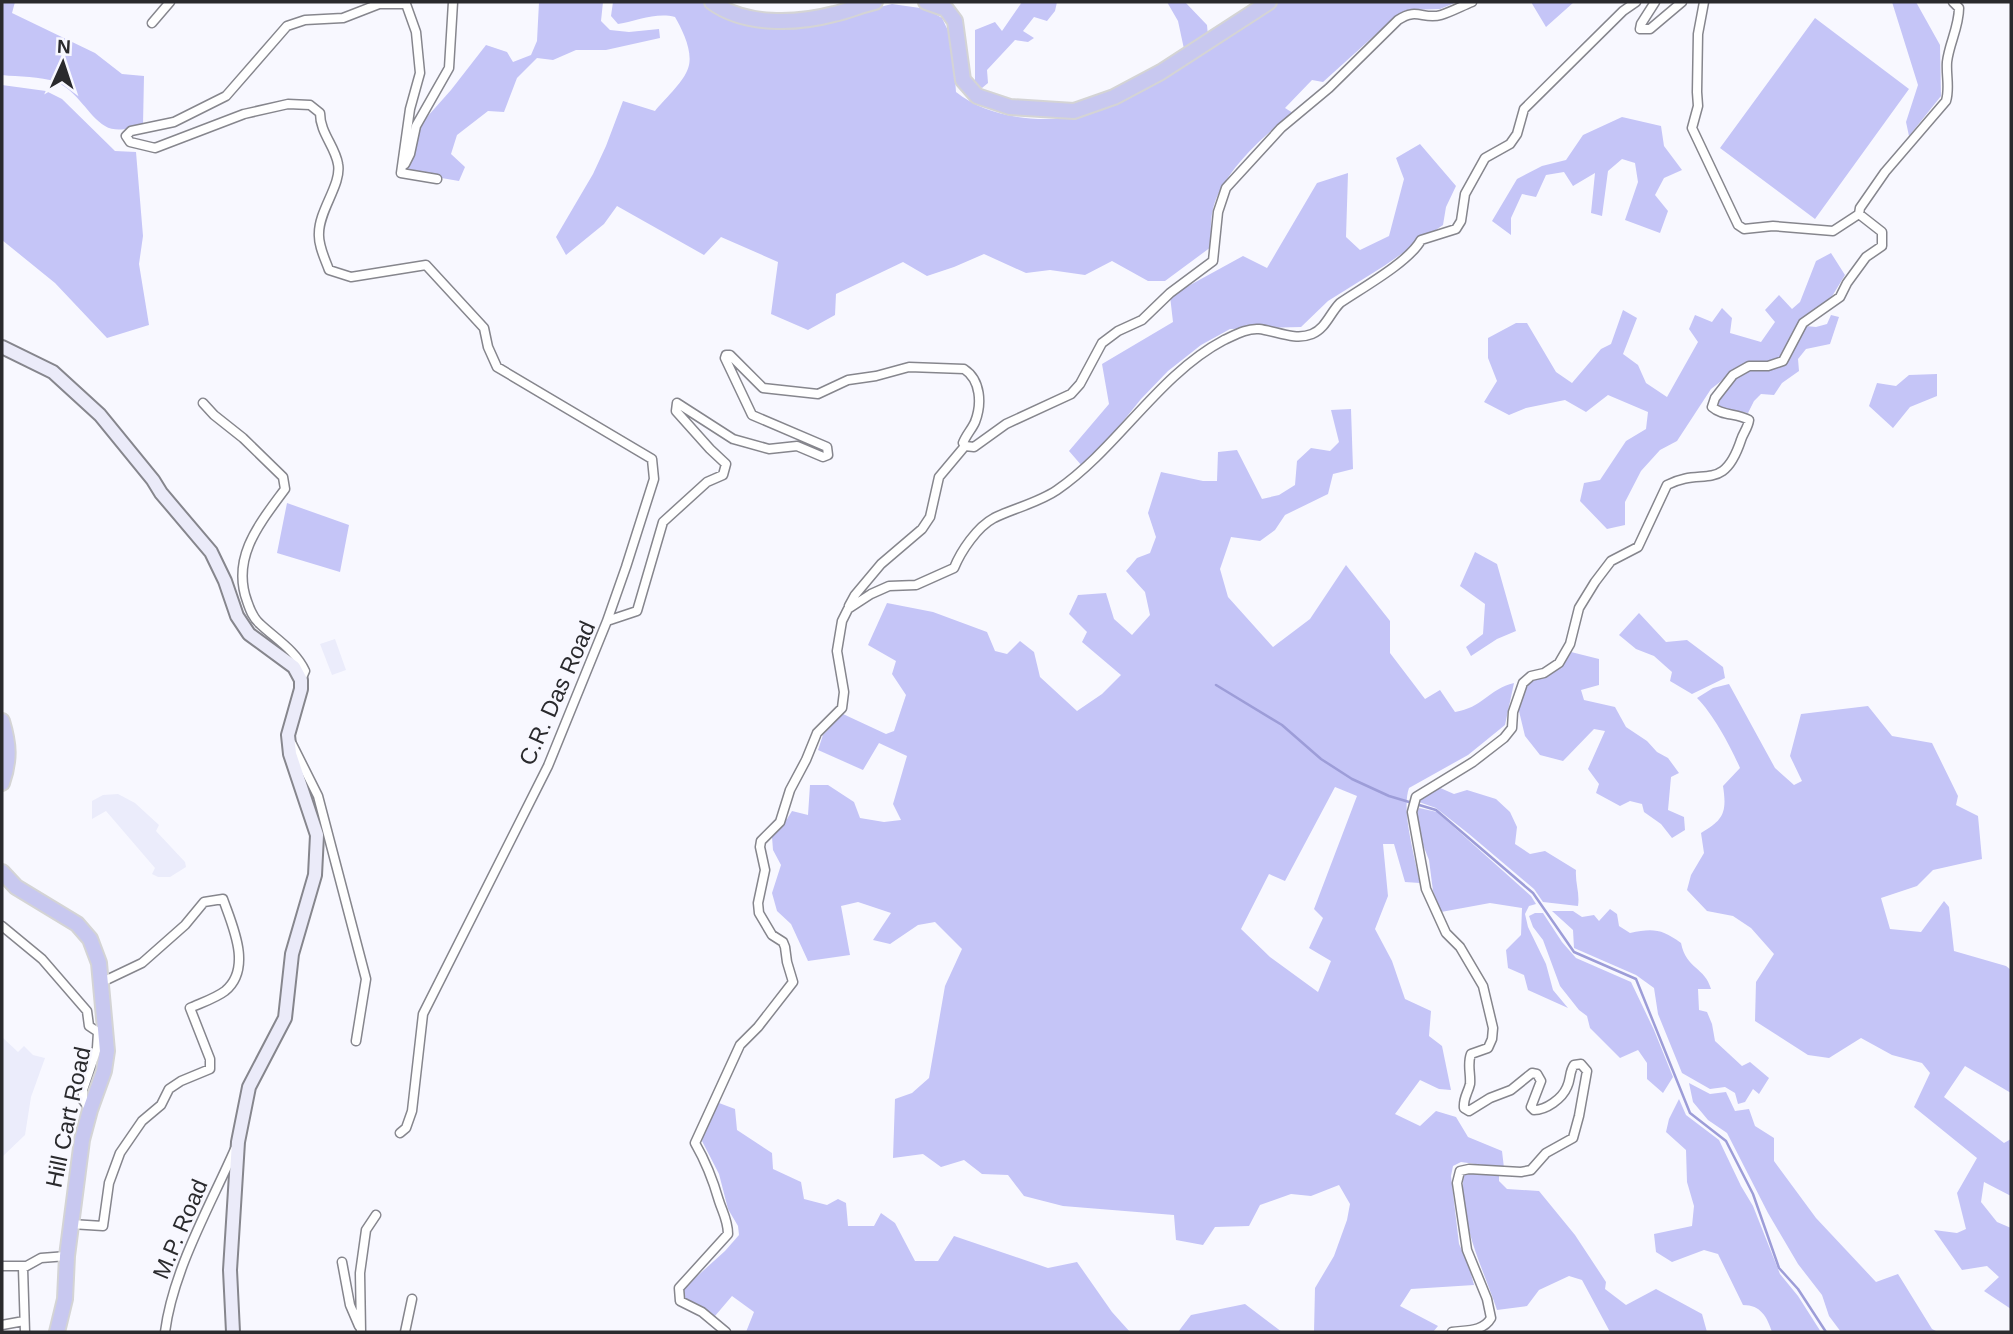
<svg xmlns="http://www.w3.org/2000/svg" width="2013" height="1334" font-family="Arial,sans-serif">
  <rect width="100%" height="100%" fill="#f8f8ff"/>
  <path fill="#ebecfb" d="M335,639L346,670L332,675L320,644Z
    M118,794L135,803L159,825L156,831L185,862L186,867L170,877H158L152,874L155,868L106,811L92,819V801L103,795Z
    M2,1037L18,1052L24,1046L33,1055L45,1058L31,1097L25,1135L2,1157Z"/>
  <path fill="#c5c5f7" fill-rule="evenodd" d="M2,2H15L12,13L95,53L122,74L144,76L143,125C132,128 116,133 105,126C88,116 78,91 56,82C40,76 19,77 2,75Z
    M539,2H603L601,21L610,30L629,32L659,29L660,38L606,50H576L553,60L537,58L517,78L504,112L488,111L457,135L451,154L465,167L459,181L406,172L414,153L419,126L451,90L486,45L507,52L513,62L531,55L537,41Z
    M613,2H703L717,10L836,18L892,4L927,9L942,18L952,39L956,92C994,123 1063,126 1107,108L1252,21L1279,2H1457L1440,9L1406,10L1396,16L1323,82L1312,80L1285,108L1293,113C1265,134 1221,174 1213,209C1210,221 1211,235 1211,247L1165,281H1148L1112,261L1085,275L1050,270L1026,273L984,254L954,267L927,276L903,262L836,294L835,315L808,330L771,314L778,262L721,237L704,255L617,206L604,224L566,255L556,237L593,174L606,146L623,101L655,111C664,100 682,83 687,71C695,55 683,31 675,17C656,12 637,21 618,24L611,16Z
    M1022,2H1057L1055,11L1047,21L1034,17L1023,31L1034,38L1028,42L1015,40L987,70L988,83L982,88L975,83V30L995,22L1002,31Z
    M1167,2H1185L1207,25L1208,36L1184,49L1178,21Z
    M1531,2H1574L1546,27Z
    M1892,2H1916L1940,45L1941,96L1909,136L1906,122L1918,85Z
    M1815,18L1909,89L1815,219L1720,148Z
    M2,85L46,91L62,99L115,151L136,152L143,236L139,264L149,325L107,338L55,283L2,240Z
    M1622,117L1661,126L1664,146L1682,170L1664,178L1655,195L1668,211L1660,233L1625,220L1638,182L1635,163L1622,159L1608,171L1602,216L1591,213L1595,173L1573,186L1564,172L1546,175L1536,197L1522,194L1511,218V235L1492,221L1517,179L1542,166L1566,160L1583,135Z
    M1420,144L1456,186L1446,207L1443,225L1384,266L1328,301L1301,327L1230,329L1201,345L1168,371L1141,399L1099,451L1082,466L1069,451L1109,404L1102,364L1173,322L1170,296L1243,256L1267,268L1317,183L1348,173L1346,237L1360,250L1389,236L1404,179L1396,158Z
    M1831,253L1845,275L1831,298L1814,313L1781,359L1729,375L1711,389L1677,441L1660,450L1641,471L1625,502V525L1607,529L1580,501L1584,483L1600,480L1626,441L1646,429L1648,412L1608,395L1586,412L1565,400L1526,408L1509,415L1484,402L1497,381L1488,358V338L1516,323H1527L1556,372L1572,383L1601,349L1611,344L1623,310L1637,318L1623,354L1638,365L1646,383L1667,397L1698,342L1689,329L1695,315L1712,322L1722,308L1732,318L1730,333L1761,342L1775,322L1765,310L1779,295L1792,309L1800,302L1816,261Z
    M1831,315L1839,317L1830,344L1806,349L1798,359L1799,371L1782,383L1774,395L1761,394L1754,401L1748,413L1719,408L1718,403C1723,395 1727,385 1734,379C1744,369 1772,368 1787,362L1806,326L1816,327L1827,324Z
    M1937,374V396L1910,407L1893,428L1869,406L1877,383L1896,386L1909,375Z
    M1351,409L1353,469L1333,474L1328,494L1285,515L1275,530L1260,541L1231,537L1220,569L1228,597L1273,647L1310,619L1346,565L1390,621V653L1425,699L1440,690L1455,712C1482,708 1489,689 1514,683L1505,725L1468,755L1409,788C1401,810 1415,858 1420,883L1405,882L1394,844H1383L1388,896L1375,929L1392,961L1405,999L1431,1011L1429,1036L1442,1046L1451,1090L1439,1089L1420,1080L1395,1114L1420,1126L1436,1111L1456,1117L1468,1137L1502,1151L1504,1168L1461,1162L1453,1166L1451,1176L1459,1244L1468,1263L1474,1285L1411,1289L1400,1306L1438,1326L1433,1332H1314L1315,1288L1334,1256L1347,1220L1350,1204L1339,1185L1311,1196L1291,1194L1260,1205L1249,1226L1215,1227L1203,1245L1176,1240L1174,1215L1063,1206L1024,1196L1008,1175L982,1174L964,1160L941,1167L923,1154L893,1158L895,1099L912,1093L929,1078L945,986L962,949L935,922L918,925L890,944L873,940L891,913L858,902L841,906L850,955L808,961L791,924L777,911L772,893L781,865L773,850L771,824L787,819L792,811L808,815L810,785H828L854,802L860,818L884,822L901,820L893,804L907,756L879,743L863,770L818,750L823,735L843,714L886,734L894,731L906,695L892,674L896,661L868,645L887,603L933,612L987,632L995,651L1007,654L1020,641L1034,652L1040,677L1077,711L1102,694L1121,675L1082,642L1087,632L1069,614L1078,595L1106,593L1114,619L1132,635L1150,615L1145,592L1126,571L1137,558L1150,553L1156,537L1148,513L1161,472L1203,481H1217L1218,452L1237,450L1262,499L1279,495L1295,485L1297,461L1311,448L1330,451L1339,442L1331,410ZM1335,787L1357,796L1314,909L1323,918L1309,948L1331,961L1318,992L1270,957L1241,929L1269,874L1285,881Z
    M287,503L349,525L340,572L277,553Z
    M1475,552L1497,564L1516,631L1497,639L1471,656L1466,647L1483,634L1485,604L1460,586Z
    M1639,613L1666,642L1687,640L1723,667L1725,678L1692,694L1670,681L1672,672L1654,656L1636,649L1619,635Z
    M1567,651L1599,659V685L1581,690L1584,700L1615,707L1626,727L1647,741L1657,752L1668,758L1679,773L1671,777L1668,810L1684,817L1685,830L1672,838L1661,824L1644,812L1642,804L1630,801L1620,806L1596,793L1599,784L1588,769L1605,731L1594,729L1563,761L1540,755L1525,736L1518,707L1528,682C1546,673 1559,672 1567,651Z
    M1729,684L1775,768L1794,785L1802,781L1790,756L1801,714L1868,706L1892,736L1932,743L1958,796L1956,805L1978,816L1982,859L1933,870L1917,886L1881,898L1890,929L1921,932L1944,901L1949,907L1954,951L2006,966L2011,970V1093L1965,1066L1944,1097L2004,1143L2011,1139V1196L1984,1182L1981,1202L1997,1222L2011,1228V1309L1984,1291L1999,1277L1987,1266L1962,1270L1934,1230L1957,1233L1966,1229L1957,1193L1977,1158L1914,1107L1930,1073L1922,1063L1892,1055L1861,1038L1829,1058L1808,1055L1755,1021L1756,982L1774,954L1751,928L1733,916L1707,911L1687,890L1691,875L1704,853L1701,833C1724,820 1727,812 1723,786L1740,768C1731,747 1713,714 1697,698L1713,688Z
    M1438,787L1454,794L1467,790L1496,799L1510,812L1517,827L1515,844L1530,854L1545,851L1576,870C1575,883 1580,893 1578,906L1543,902L1534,889L1469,834L1436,808L1419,802L1421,797Z
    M1419,808L1437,812L1531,896L1536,904L1529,906L1525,914L1528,927L1546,964L1553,990L1568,1008L1528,990L1524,975L1508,968L1506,950L1521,935L1522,908L1490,903L1441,912L1433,891L1429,860L1418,832L1415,816Z
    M1610,909L1617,914L1619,926L1630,933C1653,928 1662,929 1681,943C1686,969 1705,967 1711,989H1698L1699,1010L1707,1012L1712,1024L1715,1041L1742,1066L1750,1062L1769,1078L1759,1094L1753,1089L1745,1102L1738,1104L1735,1093L1725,1087L1710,1089L1682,1073L1658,1014L1654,988L1636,975L1574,948L1573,930L1552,911H1573L1582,917L1594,915L1599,921Z
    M1535,913H1543L1562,942L1576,958L1631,982L1654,1030L1673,1077L1663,1093L1647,1079V1063L1638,1050L1620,1058L1590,1028L1587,1016L1579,1010L1560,986L1543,940L1533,927L1529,916Z
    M1689,1083L1710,1094L1726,1092L1735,1111L1749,1109L1755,1126L1774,1138V1161L1816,1218L1876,1282L1898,1274L1932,1329L1938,1332H1841L1829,1316L1822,1295L1798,1264L1768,1213L1727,1133L1708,1120L1693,1102Z
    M1679,1099L1686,1115L1719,1140L1741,1186L1753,1206L1780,1274L1798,1296L1821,1332H1772C1767,1317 1761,1305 1743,1305L1718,1254L1704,1250L1672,1262L1656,1252L1654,1234L1692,1226L1694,1206L1687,1182L1686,1150L1666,1132L1669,1119Z
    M719,1103L735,1109L737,1130L772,1153L773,1169L801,1182L804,1199L827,1205L838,1199L846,1203L848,1226H874L881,1213L895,1223L915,1261H938L954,1236L1048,1268L1077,1262L1112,1312L1130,1332H746L754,1312L732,1296L715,1316L685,1298L683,1289L725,1251L739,1235L738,1226L728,1209L719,1174L702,1141L705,1128Z
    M1464,1173L1499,1176V1181L1507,1189L1539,1191L1575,1235L1606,1282L1605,1289L1626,1305L1656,1289L1702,1314L1707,1332H1610L1582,1280L1569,1276L1539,1290L1527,1306L1497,1310C1483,1268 1457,1218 1464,1173Z
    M1245,1304L1282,1332H1178L1191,1315Z"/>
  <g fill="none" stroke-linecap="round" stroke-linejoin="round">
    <path stroke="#9d9dd8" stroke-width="2.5" d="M1216,685L1282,725L1321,759L1352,779L1389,796L1436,810L1533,893L1574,952L1636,979L1690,1113L1726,1141L1753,1194L1779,1268L1798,1289L1826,1332"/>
    <defs>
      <path id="minor" d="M1655,2L1641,24L1640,29H1650L1682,2
        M1704,2L1698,34L1697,92L1698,106L1692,128L1738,225L1744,229L1773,226L1833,231L1859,214
        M152,23L170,2
        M405,164L410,154L416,126L449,68L453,2
        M401,173L410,109L420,73L416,32L406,4H379L343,18L305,20L287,26L226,96L174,122L131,131L126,136L130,142L155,148L244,114L288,104L310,105L320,113C320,133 335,146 338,164C342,184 319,210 319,233C318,245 325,259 329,270L351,277L426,265L484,328L488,347L497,367L652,459L654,479L626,567L607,621
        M401,173L437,179
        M203,403L214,415L243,438L283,477L285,489C260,523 231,557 247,601C250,610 253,618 260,624C276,639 296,651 305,671L301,680
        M849,606L855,595L881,564L922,529L930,517L939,477L965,446
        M292,744L318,796L366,979L356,1041
        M2,926L42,959L87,1011L89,1026L98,1032L97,1048L83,1090V1100L90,1110
        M400,1133L406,1128L412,1111L423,1014L548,766L607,621L637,611L663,522L707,482L723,475L726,464L710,449L676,411L677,403L733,439L769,449L797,446L823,457L828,455L827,447L752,415L725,358L726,355H730L763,388L818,394L848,380L876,376L909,367L964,369C981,380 982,404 975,422C972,429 966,435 963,443L965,446L974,447L1006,424L1071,394L1080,384L1102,343L1118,331L1142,320L1170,293L1213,261L1218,212L1226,188L1281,128L1329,88L1398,20C1417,7 1423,20 1441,15C1451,12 1462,6 1472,2
        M71,1224L103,1226L109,1183L120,1153L142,1121L161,1105L169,1089L181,1081L210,1069V1059L190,1008C201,1003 216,998 225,991C253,968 232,925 223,899L204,902L185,925L142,963L100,983
        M342,1262L350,1305L359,1326
        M2,1266H26
        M2,1325L24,1321
        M25,1332L23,1268L41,1258L67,1256
        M165,1332C173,1270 210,1206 235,1149
        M361,1332L360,1273L366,1230L376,1215
        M405,1332L412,1299
        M726,1332L702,1312L680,1301L679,1288L728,1234C728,1221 723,1213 719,1201C713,1180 706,1162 695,1143L740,1045L758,1027L793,982L787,962L785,947L783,942L772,935L759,913L758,903L765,870L760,847L761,841L780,822L790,790L806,760L817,733L842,708L844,692L837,651L842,621L848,609L871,594L889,586L916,585L954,568C961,551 977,527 994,518C1014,508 1038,503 1057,490C1118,448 1158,375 1224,340C1235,335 1247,328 1259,329C1276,331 1295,341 1312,334C1326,328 1330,313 1340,303C1362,288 1409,262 1421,240L1456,229L1461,221L1465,194L1485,158L1510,144L1517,134L1524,109L1623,11L1636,2
        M1452,1332C1466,1330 1483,1332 1491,1318L1487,1299L1467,1250L1457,1183L1460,1171L1469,1169L1521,1172L1531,1170L1546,1153L1573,1138L1579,1116L1587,1071L1581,1064L1574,1065C1569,1072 1571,1079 1567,1087C1562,1099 1546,1110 1534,1110L1531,1107L1541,1081L1537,1074L1532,1073L1511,1090L1490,1098L1469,1111L1464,1108C1463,1098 1468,1093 1470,1084C1471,1074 1467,1064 1471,1054L1488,1048L1492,1039L1493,1028L1483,986L1460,947L1446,933L1426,889L1412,812L1416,797L1473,762L1504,738L1512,728L1513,712L1523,683L1531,676L1544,673L1559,663L1570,644L1579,608L1595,582L1611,561L1638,547L1667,485C1703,466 1723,494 1741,440C1743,433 1748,428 1749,420C1737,413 1722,416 1712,407L1715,398L1733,375L1749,366H1768L1783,361L1803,323L1840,297L1847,283L1866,257L1882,246V232L1859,214L1860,208L1885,172L1946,101C1950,88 1946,76 1947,62C1949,44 1959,27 1959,8L1953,2"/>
      <path id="secondary" d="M2,347L53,372L100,415L153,480L161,493L211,552L225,581L237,616L249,634L294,667L301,680V689L288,735L290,754L317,835L315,875L292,954L285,1018L249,1087L238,1142L230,1270L233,1332"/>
      <path id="trunk" d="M712,2C745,26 796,24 834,14C848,11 861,5 875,2
        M926,2L946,9L955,21L963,80L977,96L1010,107L1074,111L1114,97L1161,72L1269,2
        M2,721C9,744 10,760 2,783
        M2,872L16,887L77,924L90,939L99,963L107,1051L104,1071L90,1110L82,1140L67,1256L65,1299L57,1332"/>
    </defs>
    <use href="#minor" stroke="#86868d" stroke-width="11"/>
    <use href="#secondary" stroke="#86868d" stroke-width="16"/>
    <use href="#trunk" stroke="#d4d4d5" stroke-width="18"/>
    <use href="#minor" stroke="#fff" stroke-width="8"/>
    <use href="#secondary" stroke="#ebebf9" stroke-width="12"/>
    <use href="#trunk" stroke="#c8c8f0" stroke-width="14"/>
  </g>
  <g text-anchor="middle" stroke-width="5" stroke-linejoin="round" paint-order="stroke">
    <g font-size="23" fill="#2a2a2d" stroke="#f8f8ff">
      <text transform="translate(557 693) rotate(-66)" y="8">C.R. Das Road</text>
      <text transform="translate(68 1117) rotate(-78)" y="8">Hill Cart Road</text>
      <text transform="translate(180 1229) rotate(-67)" y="8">M.P. Road</text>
    </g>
  </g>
  <rect width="2013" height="1334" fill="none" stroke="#2a2a2d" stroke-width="7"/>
  <g transform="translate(63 63) rotate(3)" stroke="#f8f8ff" stroke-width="5" paint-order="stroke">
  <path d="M0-5L12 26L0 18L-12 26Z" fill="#2a2a2d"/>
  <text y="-10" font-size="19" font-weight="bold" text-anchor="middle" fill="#2a2a2d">N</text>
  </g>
</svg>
